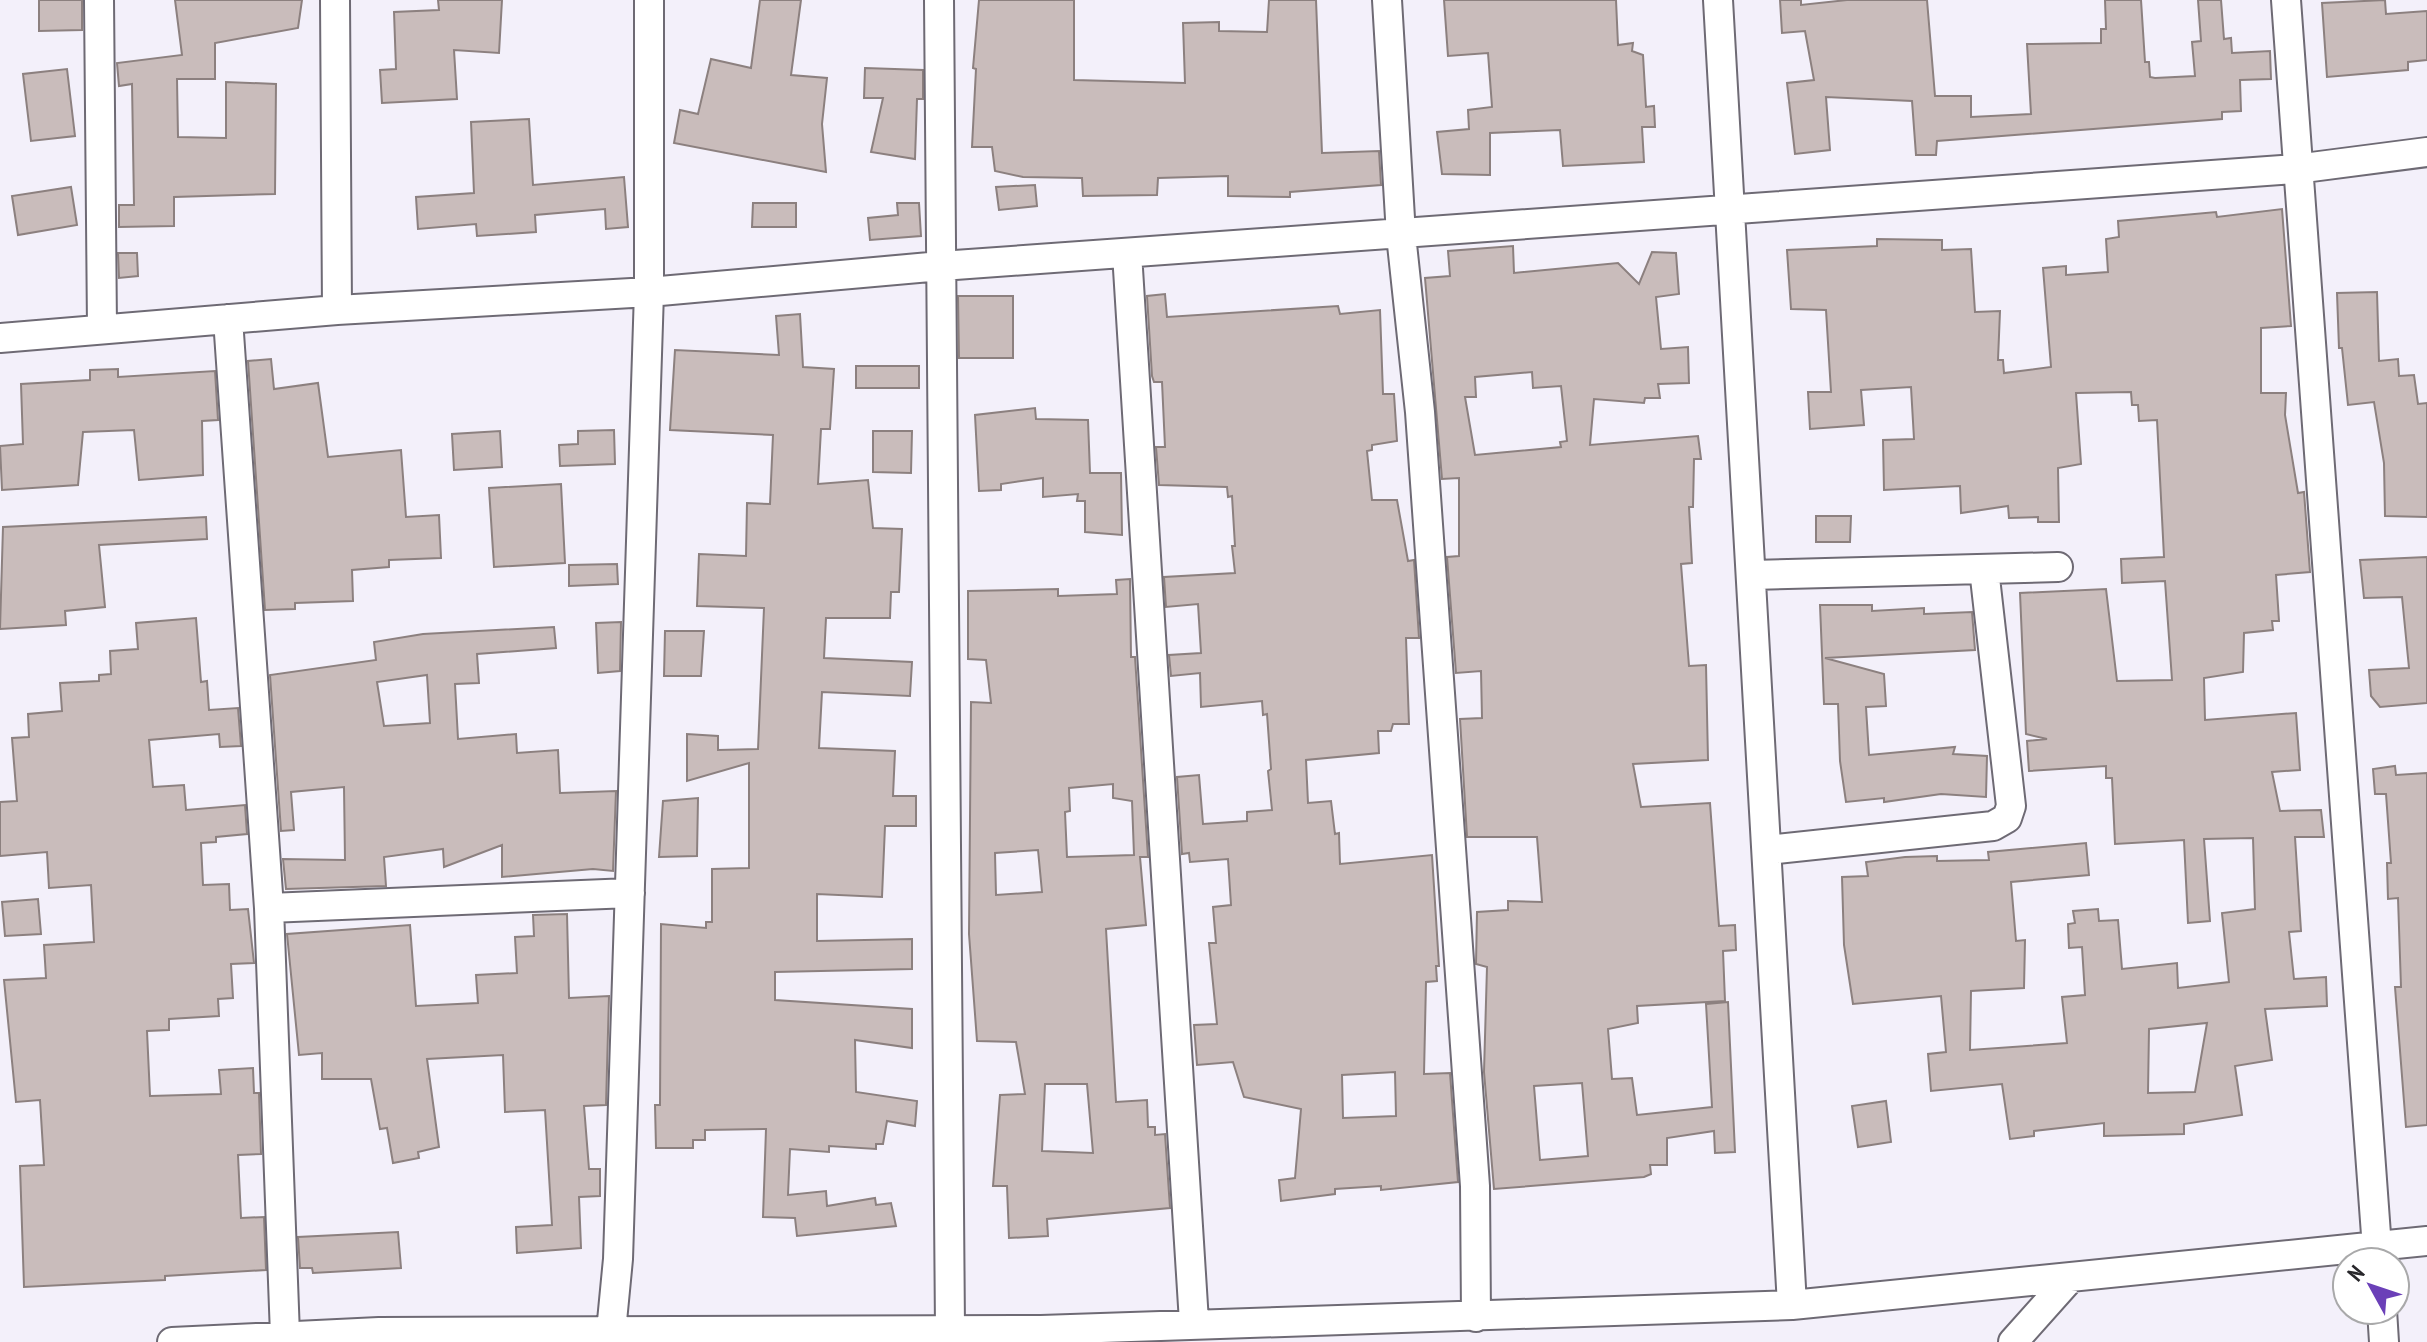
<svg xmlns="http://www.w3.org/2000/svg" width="2427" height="1342" font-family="'PT Sans Narrow',sans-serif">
  <rect width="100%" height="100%" fill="#f3f0fa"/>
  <path fill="#c9bcbb" stroke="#8c807f" stroke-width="2" fill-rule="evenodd" d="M39,0H82V30L39,31Z
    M175,0H302L298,28L215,43V79H177L178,137L226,138V82L276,84L275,194L174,197V226L119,227V205H134L132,84L119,86L117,63L182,55Z
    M438,0H502L499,53L454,50L457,99L382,103L380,70L396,69L394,12L439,10Z
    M760,0H801L791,75L827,78L822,124L826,172L674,143L680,110L698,114L711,59L751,68Z
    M979,0H1074V80L1185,83L1183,23L1219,22V31L1267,32L1269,0H1316L1322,153L1379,151L1381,185L1290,192V197L1228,196V176L1158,178L1157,195L1083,196L1082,178L1023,177L995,171L992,147H972L976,69L973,68Z
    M1444,0H1616L1618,45L1633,43L1632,51L1643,55L1646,107L1654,106L1655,127H1642L1644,162L1563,166L1560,130L1490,133V175L1442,174L1437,132L1469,129L1468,110L1492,107L1488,53L1448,56Z
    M1780,0H1801V5L1847,0H1927L1935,96H1971V117L2031,114L2027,44L2101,43V29H2106L2105,0H2141L2145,62H2149L2150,77L2155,78L2195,76L2192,42L2201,41L2198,0H2221L2224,39L2231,38L2232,53L2270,51L2271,79L2240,80L2241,111L2222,112V119L1937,141L1936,155H1916L1912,101L1826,97L1830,150L1795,154L1787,83L1814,80L1805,31L1782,33Z
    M2385,0L2386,14L2427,11V60L2408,62V70L2327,77L2322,3Z
    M865,68L923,70V99H917L915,159L871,152L883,98H864Z
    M67,69L75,136L31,141L23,74Z
    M529,119L533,185L624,177L628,227L606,229L605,209L535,215L536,232L477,236L476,224L418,229L416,197L474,193L471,122Z
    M1035,185L1037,206L999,210L996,187Z
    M71,187L77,225L18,235L12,196Z
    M753,203H796V227H752Z
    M897,203H919L921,236L870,240L868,218L898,215Z
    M2282,209L2291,326L2261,328V393H2286L2285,415L2298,493L2304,492L2310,572L2276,575L2279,621H2272L2273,630L2244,633L2243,672L2204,678L2205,720L2296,713L2300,770L2272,772L2280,811L2321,810L2324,837H2295L2301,931L2289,932L2294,979L2326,977L2327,1006L2265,1009L2272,1060L2235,1066L2242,1115L2184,1124V1134L2104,1136V1123L2034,1131V1136L2010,1139L2002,1084L1931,1091L1928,1054L1946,1052L1941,996L1853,1004L1844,945L1842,877L1868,876L1866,862L1905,857L1937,856V861L1989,860L1988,852L2086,843L2089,875L2011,882L2016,941L2025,940L2024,988L1971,991L1970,1050L2067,1043L2062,997L2085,995L2082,947L2069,948L2068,924L2075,923L2073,911L2098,909L2099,921L2118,920L2122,969L2177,963L2178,988L2229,982L2222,913L2255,909L2253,838L2204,839L2210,921L2188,923L2184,840L2115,844L2112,778H2106V766L2029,771L2027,741L2047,739L2026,734L2020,593L2106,589L2117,681L2172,680L2165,581L2122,583L2121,559L2164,557L2157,420L2139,421L2138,405H2132L2131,392L2076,393L2081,464L2058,468L2059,522H2038V517L2009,518L2008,506L1961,513L1960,486L1884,490L1883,440L1914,439L1911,387L1861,390L1864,425L1810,429L1808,392H1831L1826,310L1791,309L1787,250L1877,246V239L1942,240V250L1971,249L1975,312L2000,311L1998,360H2003L2004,373L2051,367L2043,268L2066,266V275L2108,272L2106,239L2119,237L2118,221L2216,212L2217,217ZM2207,1023L2195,1092L2148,1093L2149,1029Z
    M1513,246L1514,273L1618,263L1639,284L1652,252L1676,253L1679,294L1656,297L1661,349L1688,347L1689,383L1658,384L1660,398H1645L1644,403L1594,399L1590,445L1698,436L1701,459H1694L1693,507H1689L1692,563L1681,564L1689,666L1706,665L1708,760L1633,764L1641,807L1710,803L1719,926L1735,925L1736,950L1723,951L1725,1001L1637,1006L1638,1023L1608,1029L1612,1079L1632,1078L1637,1115L1712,1107L1706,1004L1728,1002L1735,1152L1715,1153L1714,1131L1667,1138V1165H1650L1651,1174L1644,1177L1494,1189L1484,1072L1487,967L1476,964L1477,912L1508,910V901L1542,902L1537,837H1467L1460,719L1482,718L1481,671L1456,673L1447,557L1459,556V478L1442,479L1425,278L1450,276L1448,251ZM1532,372L1533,388L1561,386L1567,441L1560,442L1561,447L1475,455L1465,397H1476L1475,377ZM1582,1083L1588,1156L1540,1160L1534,1086Z
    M118,253H137L138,276L119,278Z
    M2377,292L2379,361L2398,359L2399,376L2414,375L2418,404L2427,403V517L2385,516L2384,463L2374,402L2348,405L2342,348H2339L2337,293Z
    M1165,294L1167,317L1338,306L1340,314L1380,310L1383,394H1394L1397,441L1372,445V450L1367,451L1372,500H1397L1408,561L1414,560L1419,638H1406L1409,724H1393L1391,731H1378L1379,753L1306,760L1308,803L1331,801L1335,834L1339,833L1340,864L1432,855L1439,966H1436L1437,981L1426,982L1424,1074L1450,1073L1458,1182L1381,1190V1186L1335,1189V1194L1281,1201L1279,1180L1295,1178L1301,1109L1244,1097L1233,1062L1197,1065L1194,1025L1217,1024L1209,943H1216L1213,907L1231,905L1228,859L1190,862L1189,853L1182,854L1177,777L1199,775L1203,824L1247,821V812L1272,810L1268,771L1271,769L1267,714L1263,715L1262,701L1201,707L1200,673L1171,676L1169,655L1201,653L1198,604L1166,607L1164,577L1235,573L1232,546H1235L1232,496L1228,497L1227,487L1159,485L1156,447H1165L1162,382H1154L1152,376L1147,296ZM1395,1072L1396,1116L1343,1118L1342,1075Z
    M958,296H1013V358H959Z
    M800,314L803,367L834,369L830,429H821L818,484L868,480L873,528L902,529L899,592H891L890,618H826L824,658L912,662L910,696L822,692L819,748L895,751L893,796H916V826H885L882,897L817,894V941L912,939V969L775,972V1000L912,1009V1048L855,1040L856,1092L917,1101L915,1126L887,1121L883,1144H876V1149L829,1146V1152L790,1149L788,1195L826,1191L827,1206L875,1198L876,1205L891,1203L896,1226L797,1236L795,1218L763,1217L766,1129L705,1130V1140H693V1148H656L655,1105H660L661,924L706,928V922H712V869L749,868V763L687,781V734L718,736V750L758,749L764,608L697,606L699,554L746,556L747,503L770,504L773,435L670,430L675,350L779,355L776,316Z
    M271,359L274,389L318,383L328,457L401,450L406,517L439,515L441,558L389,560V567L352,570L353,601L295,603V609L265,610L248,361Z
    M856,366H919V388H856Z
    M118,369V377L215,371L218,420L202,421L203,475L139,480L134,430L83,432L78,485L2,490L0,446L23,444L21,384L90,380V370Z
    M1035,408L1036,419L1088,420L1090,473H1121L1122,535L1085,532V501H1077L1078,494L1043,497V478L1001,484V490L979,491L975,415Z
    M614,430L615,464L560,466L559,445L578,444V431Z
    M500,431L502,467L454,470L452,434Z
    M873,431H912L911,473L873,472Z
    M561,484L565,563L494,567L489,488Z
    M1816,516H1851L1850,542H1816Z
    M206,517L207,539L99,545L105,607L65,611L66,625L0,629L3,527Z
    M2427,557V703L2380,707L2371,696L2369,670L2409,668L2402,597L2364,598L2360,560Z
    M617,564L618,584L569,586V565Z
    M1130,579L1131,657H1135L1148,857H1140L1146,925L1106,929L1116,1102L1147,1100L1148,1127H1155V1135L1165,1134L1170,1208L1047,1219L1048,1236L1009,1238L1007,1186H993L1000,1095L1025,1094L1016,1042L977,1041L969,934L971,702L991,703L986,660L968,659V591L1058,589V596L1117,594L1116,580ZM1113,784V798L1132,801L1134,855L1067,857L1065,812L1070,811L1069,788ZM1038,850L1042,892L996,895L995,853ZM1045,1084H1087L1093,1153L1042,1151Z
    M1820,605H1872V611L1924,608V614L1972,612L1975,650L1825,658L1884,674L1886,706L1866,707L1869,755L1955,747L1953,754L1987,756L1986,797L1941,794L1884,802V798L1846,802L1840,761L1838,704H1824Z
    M196,618L201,682L207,681L209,710L238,708L241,746L220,747L219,734L149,740L153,787L184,785L186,810L245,805L247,834L216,837V842L201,843L203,885L229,884L230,910L248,909L254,963L231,964L233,998L218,999L219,1016L169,1019V1030L147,1031L150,1096L221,1094L219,1070L253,1068L254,1093H259L261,1154L238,1155L241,1218L264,1217L266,1270L165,1276V1280L24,1287L20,1166L44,1165L40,1100L16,1102L4,980L46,978L44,945L94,942L91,885L49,888L47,852L0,856V802L17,801L12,738L29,737L28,714L62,711L60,683L99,681V675L111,674L110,651L138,649L136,623Z
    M621,622L620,671L598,673L596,623Z
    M554,627L556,648L477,654L479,683L455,684L458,739L516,734L517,753L558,750L560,793L616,791L613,871L593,869L502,877V845L444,867L443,849L384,857L386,886L286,889L283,859L345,860L344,787L291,792L294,830L281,831L270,675L376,660L374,642L423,634ZM427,675L430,723L384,726L377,682Z
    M665,631H704L701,676H664Z
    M2395,766L2396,775L2427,773V1125L2406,1127L2395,987H2401L2398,898L2388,899L2387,863H2391L2386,794H2375L2373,769Z
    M698,798L697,856L659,857L663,801Z
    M38,899L41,934L5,936L2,902Z
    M567,914L569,998L609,996L606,1105L584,1106L589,1169H600V1196L579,1197L581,1248L517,1253L516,1227L552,1225L545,1110L505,1112L503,1055L427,1059L439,1147L418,1152L419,1158L393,1163L387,1128L380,1129L371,1079H322V1053L299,1055L287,934L410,925L416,1006L478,1003L476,975L517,973L515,937L534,936L533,915Z
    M1886,1101L1891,1142L1858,1147L1852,1106Z
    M398,1232L401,1268L313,1273L312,1268H300L298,1237Z"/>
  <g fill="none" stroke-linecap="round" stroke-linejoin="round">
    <defs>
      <path id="minor" d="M99,0L102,328
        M335,0L337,310
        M939,0L950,1329
        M1387,0L1401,235L1420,412L1475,1186L1476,1317
        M1718,0L1792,1305
        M2286,0L2378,1262
        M1127,253L1194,1322
        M228,319L269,908L285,1335
        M0,338L337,310L649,292L941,266L2296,169L2427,152
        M1752,575L2058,567
        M1767,850L1993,826L2007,818L2011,806L1984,569
        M269,908L630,893
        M2382,1310L2384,1342
        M172,1342L379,1332L1041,1330L1792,1305L2427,1241
        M610,1342L618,1259L649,292V0
        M2013,1342L2071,1277"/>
    </defs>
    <use href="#minor" stroke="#6e6a74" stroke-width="32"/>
    <use href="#minor" stroke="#fff" stroke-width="28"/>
  </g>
  <g transform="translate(2371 1286) rotate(310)"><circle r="38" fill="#ffffff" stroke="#a9a9aa" stroke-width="2"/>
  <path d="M0-6L14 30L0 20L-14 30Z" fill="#6b40b8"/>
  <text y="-12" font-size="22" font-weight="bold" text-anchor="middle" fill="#28272b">N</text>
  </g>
</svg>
